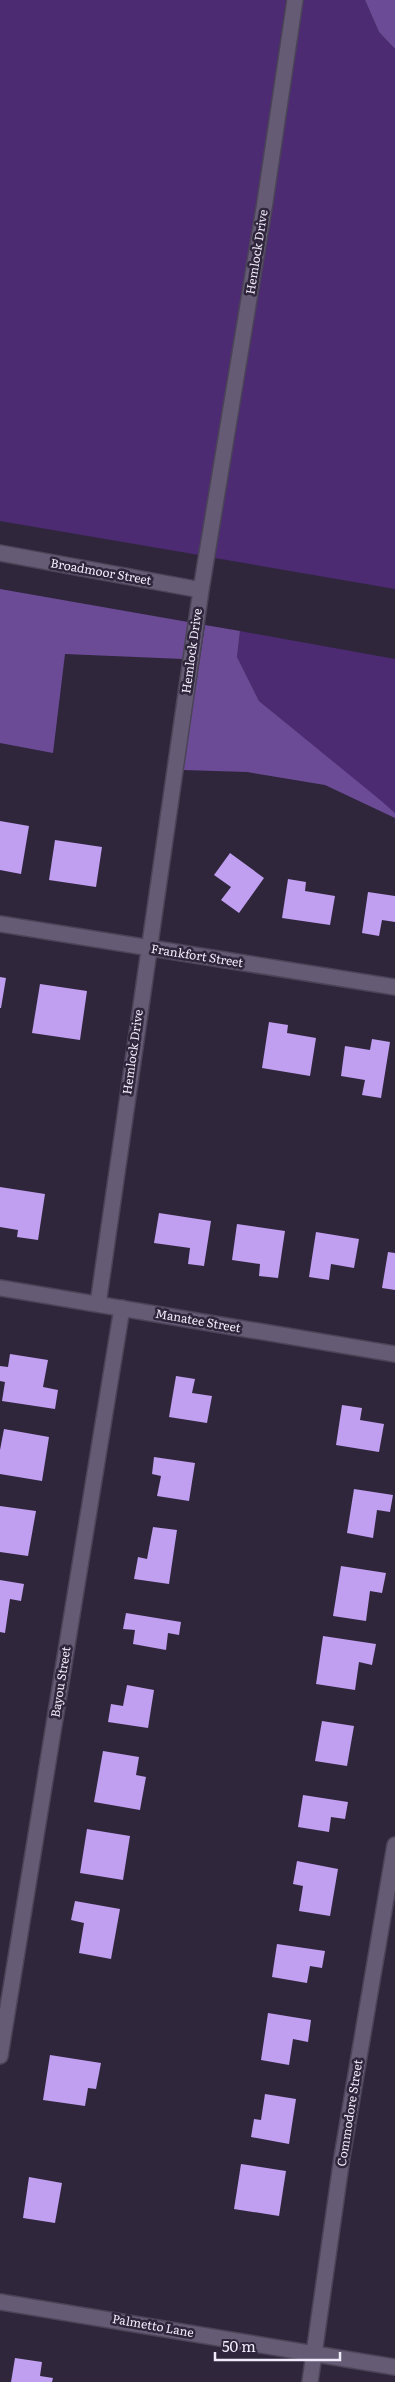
<svg xmlns="http://www.w3.org/2000/svg" width="395" height="2382" font-family="Literata,serif">
  <rect width="100%" height="100%" fill="#2f263c"/>
  <path fill="#4c2b72" d="M0,0H286L257,201L199,555L0,521Z
    M303,0H365L379,32L395,49V589L215,558L273,203Z
    M240,631L395,659V813L259,701L237,657Z"/>
  <path fill="#6b4b95" d="M365,0H395V49L379,32Z
    M0,589L188,622L183,659L65,654L53,753L0,743Z
    M205,625L240,631L237,657L259,701L379,799L395,813V818L325,785L247,772L183,770Z"/>
  <path fill="#c09ef0" d="M0,821L29,826L21,874L0,870Z
    M55,840L102,847L96,887L49,880Z
    M230,853L264,878L239,913L221,900L231,887L214,875Z
    M288,879L306,882L305,891L335,896L330,925L282,918Z
    M368,892L395,896V922L382,920L379,936L362,933Z
    M0,977L6,978L1,1008H0Z
    M40,984L87,991L80,1040L32,1033Z
    M269,1022L288,1025L287,1033L316,1038L310,1076L262,1068Z
    M372,1039L390,1042L381,1098L362,1095L365,1080L341,1076L345,1046L370,1050Z
    M0,1187L45,1194L38,1240L17,1237L18,1230L0,1227Z
    M159,1213L211,1221L204,1266L188,1264L190,1248L154,1243Z
    M237,1224L285,1231L278,1278L259,1276L260,1264L232,1260Z
    M316,1232L359,1239L354,1268L331,1264L329,1280L309,1277Z
    M388,1252L395,1253V1290L382,1288Z
    M10,1354L48,1360L43,1387L58,1390L55,1409L2,1401L5,1382L0,1381V1366L8,1367Z
    M176,1376L195,1379L192,1393L212,1396L207,1423L169,1417Z
    M342,1405L362,1408L360,1420L384,1424L379,1452L336,1445Z
    M4,1429L49,1437L42,1481L0,1474V1450Z
    M154,1457L195,1463L189,1501L157,1496L161,1476L152,1474Z
    M354,1489L393,1495L390,1512L377,1510L373,1538L347,1533Z
    M0,1506L36,1511L28,1556L0,1552Z
    M153,1527L177,1530L169,1584L134,1579L138,1557L147,1559Z
    M341,1566L386,1573L382,1593L370,1591L366,1621L333,1616Z
    M0,1580L24,1584L21,1601L10,1599L5,1633L0,1632Z
    M126,1613L181,1622L179,1635L168,1633L166,1650L133,1644L135,1630L123,1629Z
    M323,1636L376,1644L372,1665L359,1662L355,1690L316,1684Z
    M127,1685L154,1690L148,1728L108,1722L111,1704L123,1706Z
    M322,1721L354,1726L347,1766L315,1761Z
    M103,1751L139,1757L136,1775L146,1777L140,1810L94,1802Z
    M303,1795L348,1802L345,1819L331,1817L329,1832L298,1827Z
    M87,1829L130,1836L123,1880L80,1873Z
    M297,1861L338,1869L330,1916L299,1911L303,1886L293,1884Z
    M75,1901L120,1909L111,1959L79,1953L84,1923L71,1920Z
    M277,1944L325,1951L322,1968L310,1966L307,1983L272,1977Z
    M268,2013L311,2020L308,2042L293,2039L289,2065L261,2060Z
    M50,2055L101,2063L96,2089L88,2088L85,2106L43,2100Z
    M265,2094L296,2099L289,2144L251,2137L254,2119L261,2120Z
    M241,2164L286,2171L279,2216L234,2209Z
    M29,2177L62,2183L55,2223L23,2218Z
    M15,2358L42,2362L40,2376L53,2378L52,2382H11Z"/>
  <g fill="none" stroke-linecap="round" stroke-linejoin="round">
    <defs>
      <path id="street" d="M0,553L201,590
        M0,924L395,987
        M0,1288L395,1354
        M98,1304L201,590L265,202L295,0
        M0,2056L122,1308
        M0,2302L395,2367
        M310,2382L342,2157L395,1845"/>
    </defs>
    <use href="#street" stroke="#4b4457" stroke-width="18"/>
    <use href="#street" stroke="#655b75" stroke-width="15"/>
  </g>
  <g text-anchor="middle" stroke-width="5" stroke-linejoin="round" paint-order="stroke">
    <g font-size="12" fill="#f0ebfa" stroke="#2f263c">
      <text transform="translate(257 252) rotate(-81)" y="4">Hemlock Drive</text>
      <text transform="translate(101 572) rotate(10)" y="4">Broadmoor Street</text>
      <text transform="translate(192 651) rotate(-82)" y="4">Hemlock Drive</text>
      <text transform="translate(197 956) rotate(9)" y="4">Frankfort Street</text>
      <text transform="translate(133 1052) rotate(-82)" y="4">Hemlock Drive</text>
      <text transform="translate(198 1321) rotate(10)" y="4">Manatee Street</text>
      <text transform="translate(61 1682) rotate(-81)" y="4">Bayou Street</text>
      <text transform="translate(350 2113) rotate(-81)" y="4">Commodore Street</text>
      <text transform="translate(153 2326) rotate(10)" y="4">Palmetto Lane</text>
    </g>
  </g>
  <path d="M215 2352v8h125v-8" fill="none" stroke="#f0ebfa" stroke-width="2.5"/>
  <text x="222" y="2352" font-size="15" fill="#f0ebfa" stroke="#2f263c" stroke-width="4" paint-order="stroke">50 m</text>
</svg>
